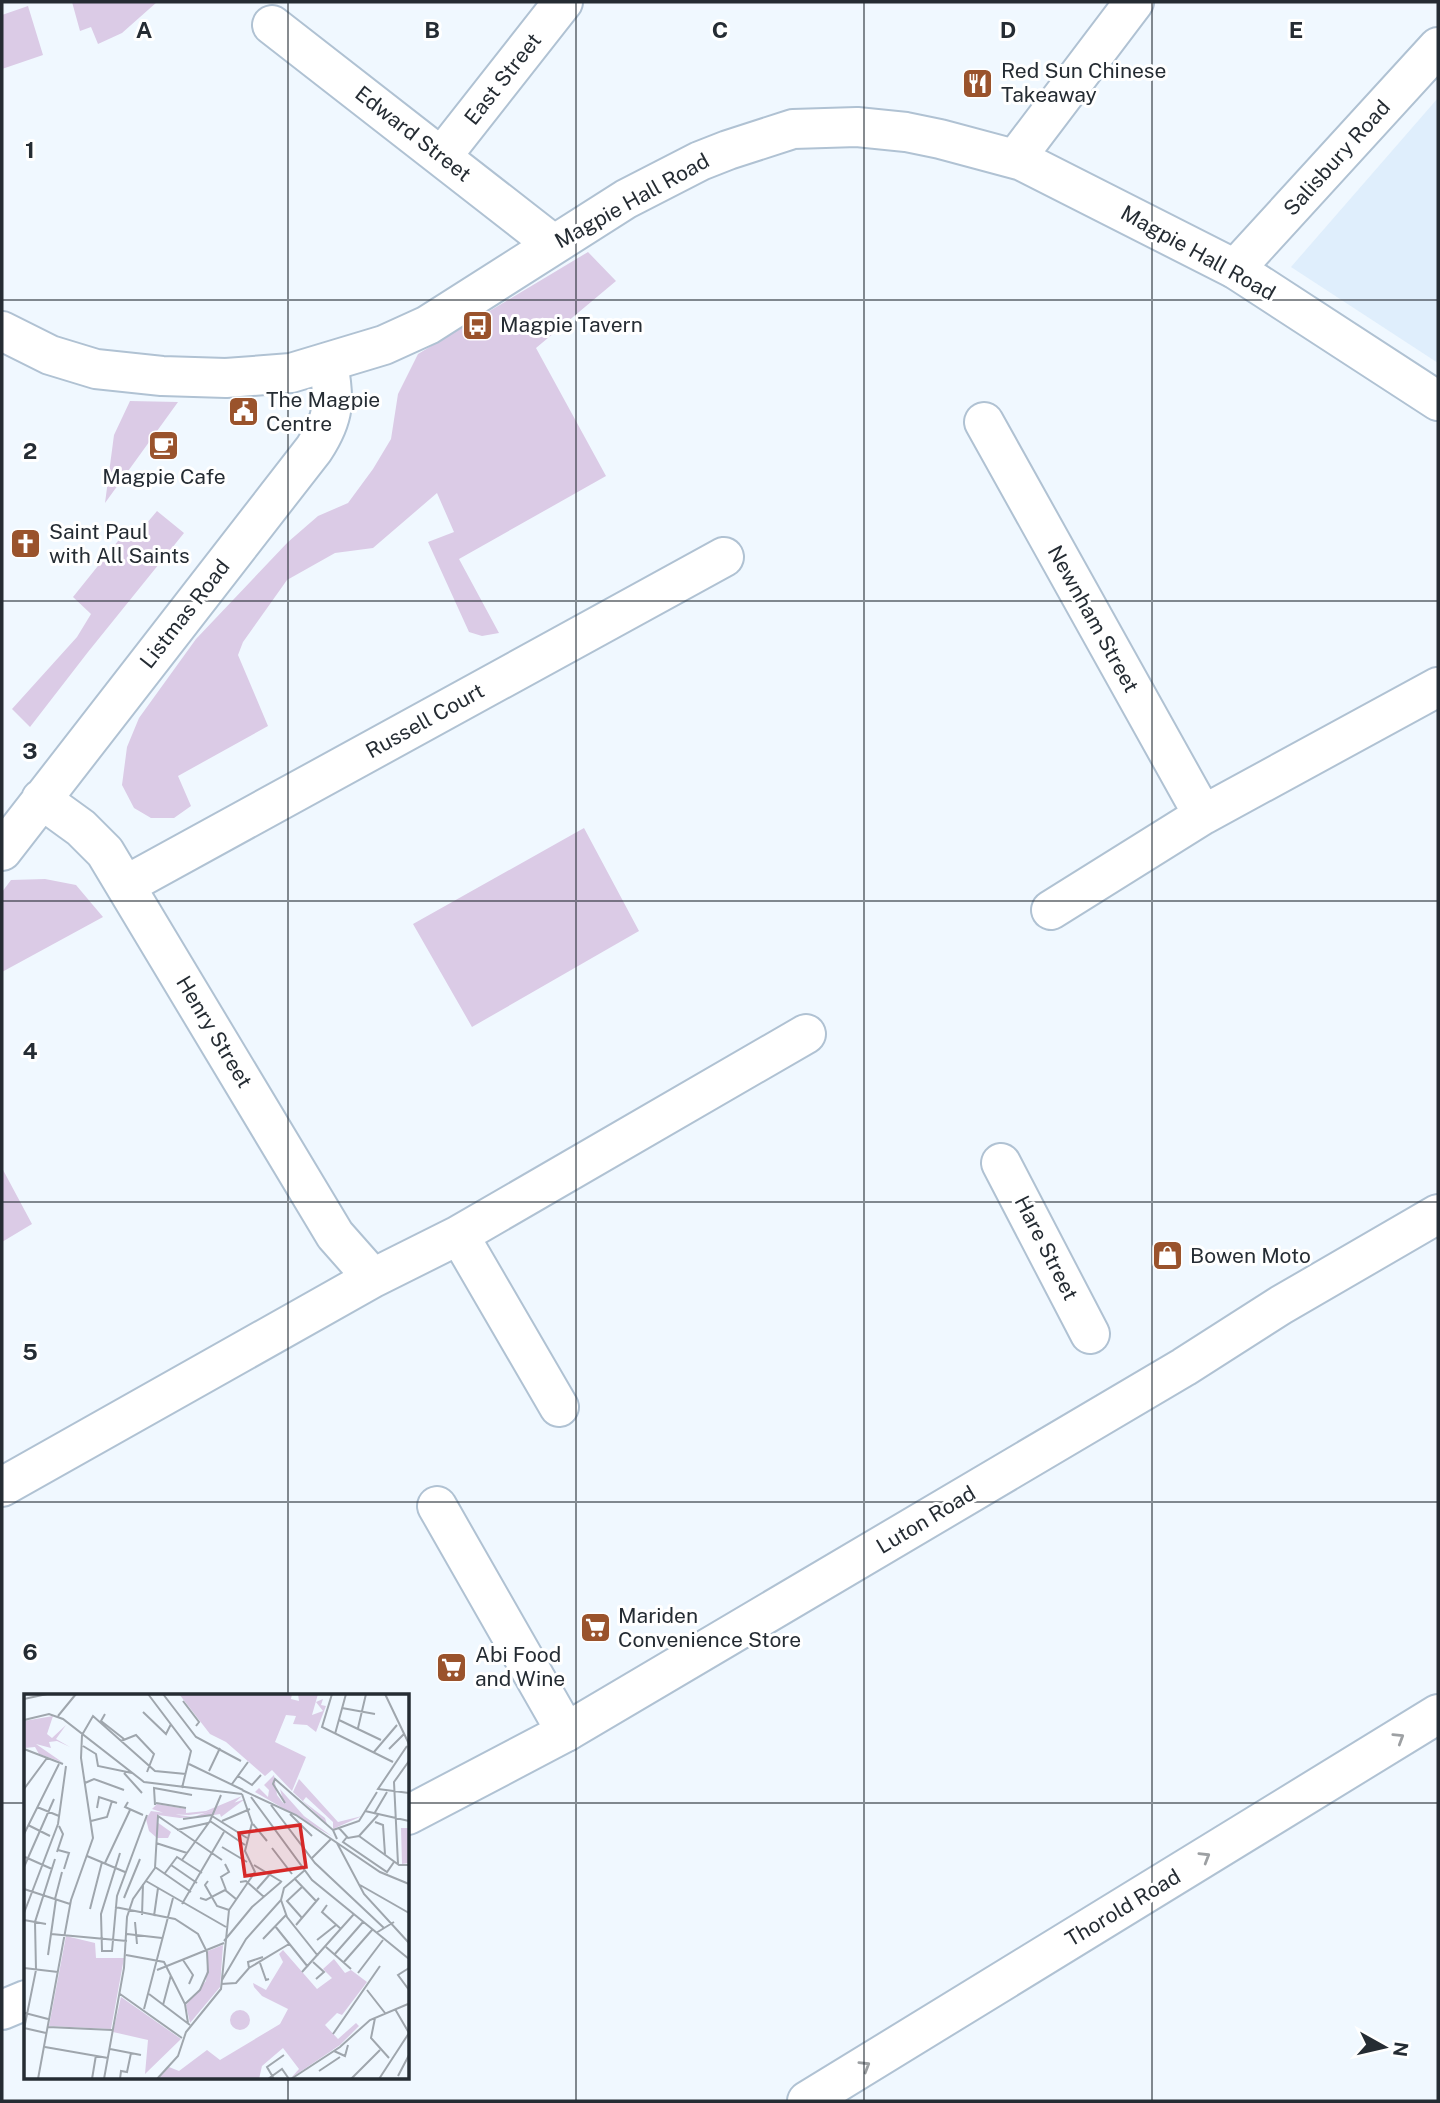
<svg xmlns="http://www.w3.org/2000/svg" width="1440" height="2103" font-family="'Public Sans',sans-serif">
  <rect width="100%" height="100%" fill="#f0f8ff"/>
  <path fill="#dfeefc" d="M1438,98V363L1291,267Z"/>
  <path fill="#dbcbe6" d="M72,2H157L122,33L98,44L91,27L80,31Z
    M28,6L43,55L2,69V15Z
    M588,252L616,281L536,348L606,476L459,559L499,633L482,636L469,632L428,542L454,532L437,493L373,548L335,553L287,580L243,642L238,655L268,726L178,776L191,806L174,818H151L134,808L122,785L127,747L139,718L196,639L288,542L318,516L348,503L373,469L391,439L398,394L418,354Z
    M130,401L178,402L105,503L114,435Z
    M157,511L184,533L88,652L30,727L12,709L77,637L91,614L73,597L126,531L136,536Z
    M584,828L639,931L472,1027L413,924Z
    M45,879L76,885L103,917L2,972V892L11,880Z
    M2,1168L32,1224L2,1242Z"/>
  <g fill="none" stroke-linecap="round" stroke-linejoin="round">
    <defs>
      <path id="street" d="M272,25L553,244
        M442,156L563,2
        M1016,158L1134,2
        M1235,269L1438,47
        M984,422L1203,815
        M41,799L81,828L105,852L335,1235L373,1278
        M2,851L314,449C335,417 335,400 328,363
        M126,885L724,557
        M1051,910L1203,815L1438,687
        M1001,1163L1090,1334
        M459,1235L559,1407
        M2,1487L373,1278L459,1235L806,1034
        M437,1506L566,1732
        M807,2101L1438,1714"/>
      <path id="secondary" d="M2,331L50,355L96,369L162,376L226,378L291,373L384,345L428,325L626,199L700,161L728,150L793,129L857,127L906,132L940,139L1022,161L1235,269L1438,401
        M408,1815L566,1732L1184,1367L1281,1305L1438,1214
        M2,2010L26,2000"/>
    </defs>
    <use href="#street" stroke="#b0c2d3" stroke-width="42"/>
    <use href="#secondary" stroke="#b0c2d3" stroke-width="42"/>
    <use href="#street" stroke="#fff" stroke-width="38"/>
    <use href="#secondary" stroke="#fff" stroke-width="38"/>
  </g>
  <defs><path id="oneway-chevron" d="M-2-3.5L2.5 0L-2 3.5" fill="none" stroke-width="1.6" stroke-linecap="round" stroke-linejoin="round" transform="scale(1.75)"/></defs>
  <g stroke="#9da0a3">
    <use href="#oneway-chevron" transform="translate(1399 1738) rotate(-32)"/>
    <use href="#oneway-chevron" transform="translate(1205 1857) rotate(-31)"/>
    <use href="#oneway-chevron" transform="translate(865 2066) rotate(-31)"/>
  </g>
  <path fill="none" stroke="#252c33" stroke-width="2" stroke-opacity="0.55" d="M288,2V1695M576,2V2101M864,2V2101M1152,2V2101M2,300H1438M2,601H1438M2,901H1438M2,1202H1438M2,1502H1438M2,1803H26M408,1803H1438M288,2077V2101"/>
  <defs>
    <symbol id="restaurant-square" viewBox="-11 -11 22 22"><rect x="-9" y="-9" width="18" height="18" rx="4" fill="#9a532c" stroke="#fff"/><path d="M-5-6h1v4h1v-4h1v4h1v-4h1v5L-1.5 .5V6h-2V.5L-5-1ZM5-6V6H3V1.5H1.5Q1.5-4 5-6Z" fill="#fff"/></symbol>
    <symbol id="bus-square" viewBox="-11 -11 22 22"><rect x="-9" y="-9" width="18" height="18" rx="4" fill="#9a532c" stroke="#fff"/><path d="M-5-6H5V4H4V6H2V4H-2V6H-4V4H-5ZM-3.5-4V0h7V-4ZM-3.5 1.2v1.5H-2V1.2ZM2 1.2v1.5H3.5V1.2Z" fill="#fff"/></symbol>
    <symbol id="civic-square" viewBox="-11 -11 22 22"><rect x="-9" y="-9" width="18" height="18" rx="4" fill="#9a532c" stroke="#fff"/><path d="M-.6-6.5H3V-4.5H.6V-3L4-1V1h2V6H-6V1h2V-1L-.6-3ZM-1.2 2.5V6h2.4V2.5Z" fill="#fff"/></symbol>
    <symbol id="cafe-square" viewBox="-11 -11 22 22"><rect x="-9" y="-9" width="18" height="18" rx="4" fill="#9a532c" stroke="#fff"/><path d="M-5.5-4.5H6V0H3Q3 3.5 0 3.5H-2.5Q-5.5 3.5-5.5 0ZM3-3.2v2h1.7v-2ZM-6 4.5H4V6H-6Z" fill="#fff"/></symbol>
    <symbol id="church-square" viewBox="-11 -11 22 22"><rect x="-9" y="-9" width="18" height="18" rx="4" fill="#9a532c" stroke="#fff"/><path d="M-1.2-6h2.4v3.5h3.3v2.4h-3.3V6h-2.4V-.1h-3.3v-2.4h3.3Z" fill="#fff"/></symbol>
    <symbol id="shop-square" viewBox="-11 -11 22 22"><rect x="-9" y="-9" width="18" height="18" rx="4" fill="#9a532c" stroke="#fff"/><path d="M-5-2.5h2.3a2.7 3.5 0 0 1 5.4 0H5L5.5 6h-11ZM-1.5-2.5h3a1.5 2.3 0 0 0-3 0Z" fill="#fff"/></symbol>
    <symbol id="supermarket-square" viewBox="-11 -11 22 22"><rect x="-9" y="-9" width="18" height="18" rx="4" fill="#9a532c" stroke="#fff"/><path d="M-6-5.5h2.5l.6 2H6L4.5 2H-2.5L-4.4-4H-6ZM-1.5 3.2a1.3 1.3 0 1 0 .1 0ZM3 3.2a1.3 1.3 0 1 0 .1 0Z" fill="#fff"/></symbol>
  </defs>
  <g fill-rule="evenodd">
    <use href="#restaurant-square" x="960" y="66" width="35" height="35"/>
    <use href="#bus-square" x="460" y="308" width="35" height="35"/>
    <use href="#civic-square" x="226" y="394" width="35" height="35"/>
    <use href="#cafe-square" x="146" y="428" width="35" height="35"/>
    <use href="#church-square" x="8" y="526" width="35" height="35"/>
    <use href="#shop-square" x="1150" y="1238" width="35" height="35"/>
    <use href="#supermarket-square" x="578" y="1610" width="35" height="35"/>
    <use href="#supermarket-square" x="434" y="1650" width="35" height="35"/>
  </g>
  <g text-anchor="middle" stroke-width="6" stroke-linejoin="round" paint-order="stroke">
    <g font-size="21" fill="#252c33" stroke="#fff" text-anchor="start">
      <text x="1001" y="78">Red Sun Chinese<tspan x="1001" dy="24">Takeaway</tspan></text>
      <text x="500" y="332">Magpie Tavern</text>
      <text x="266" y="407">The Magpie<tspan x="266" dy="24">Centre</tspan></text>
      <text x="164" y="484" text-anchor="middle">Magpie Cafe</text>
      <text x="49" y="539">Saint Paul<tspan x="49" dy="24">with All Saints</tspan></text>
      <text x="1190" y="1263">Bowen Moto</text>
      <text x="618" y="1623">Mariden<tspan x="618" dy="24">Convenience Store</tspan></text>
      <text x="475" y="1662">Abi Food<tspan x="475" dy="24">and Wine</tspan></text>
    </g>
    <g font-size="21" fill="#252c33" stroke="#fff">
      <text transform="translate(503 79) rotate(-52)" y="7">East Street</text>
      <text transform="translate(413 134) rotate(38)" y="7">Edward Street</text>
      <text transform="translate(1337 158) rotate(-48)" y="7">Salisbury Road</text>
      <text transform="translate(632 201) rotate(-29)" y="7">Magpie Hall Road</text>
      <text transform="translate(1198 253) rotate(29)" y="7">Magpie Hall Road</text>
      <text transform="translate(185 614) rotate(-52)" y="7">Listmas Road</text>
      <text transform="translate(1093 619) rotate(61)" y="7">Newnham Street</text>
      <text transform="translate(425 721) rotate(-29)" y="7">Russell Court</text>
      <text transform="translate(214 1032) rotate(59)" y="7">Henry Street</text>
      <text transform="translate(1046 1248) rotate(63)" y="7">Hare Street</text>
      <text transform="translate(926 1520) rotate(-31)" y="7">Luton Road</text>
      <text transform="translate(1123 1908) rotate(-31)" y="7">Thorold Road</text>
    </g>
  </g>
  <g transform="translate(24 1694)">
    <rect width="385" height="385" fill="#f0f8ff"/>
    <path d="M155,0H268L267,5L275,7L274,0H294L288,21L299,17L292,8L299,5L297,11L302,12L292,38L283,31L269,30L272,22L262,21L251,48L282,63L268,97L248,76L241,82L202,48L186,40ZM29,22L23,40L28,44L42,31L32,45L46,53L33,47L25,48L27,54L12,50L38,68L15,60L11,53L0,54V27ZM250,81L253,101L260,110L256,95L280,122L309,143L231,98L235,94L244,103L245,96L240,91ZM275,85L314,128L338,122L309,135V128L282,103L279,107L301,124L303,130L269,98ZM218,102L210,109L180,119L165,121L143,120L128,115L133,110L162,115V119L182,117ZM221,105L197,123L196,120L190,121L156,124L134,121L133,128L147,138L144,144H133L125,137L122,125L127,117L169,123ZM377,134H384L385,169L378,170ZM42,242L71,249L72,264H100L87,335L25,332ZM199,251L196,293L166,329L162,311L182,287L184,257ZM259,256L293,295L308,284L299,275L310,265L321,279L327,276L343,288L318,321L313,319L301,331L314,345L332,329L335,332L316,351L267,384L275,375L259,354L238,372L235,385H134L145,373L155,377L183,356L196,366L256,330L264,315L238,302L230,293L229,289L242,296L259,268L255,260ZM97,303L157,345L121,380L124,346L89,338ZM206 326a10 10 0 1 1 20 0a10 10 0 1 1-20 0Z" fill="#dbcbe6"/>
    <path fill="none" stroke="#9fa6ad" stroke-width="2" d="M124,0L167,57L158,94M139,0L172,43L217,67M308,0L298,33L369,68M361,0L385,50M0,5L23,0M159,7L175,28L172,32M318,14L351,20M119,18L142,40L147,30M81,20L77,27L100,45M34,22L52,0M0,26L25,20L39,25L120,88L218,100M315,26L357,46M334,34L342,0M311,40L322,0M97,47L112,41L130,60L123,78M59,52L72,60L74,72L108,79M383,52L354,95L385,99M0,55L39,70M365,55L380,40M350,58L373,31M165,70L219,96M185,77L196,54M100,79L118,99M214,82L228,91L237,81M61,89L70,85L100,96M208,90L224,68M0,95L23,64M218,96L272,121L356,178L385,190M227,103L288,186L385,265M104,108L101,113L119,121M132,109L162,114M261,109L249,90L251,85L309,136L313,145M131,111L130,94L168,101M247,111L291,169L360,234M13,113L35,122M73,114L75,103L93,109M341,117L385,127M266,120L288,142M350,120L363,98M188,122L223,144M159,125L188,121M67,127L83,123L88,107M186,127L221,151M198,127L226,115M351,128L359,131L361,160M229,130L243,147M4,131L26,142M315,134L324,144L335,142L354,121M153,136L184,129M309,136L335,127L353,98M0,140L35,70M335,142L375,171H385M323,143L319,148L363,178L370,168M132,149L163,159M313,149L340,200L385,249M198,153L223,168M248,154L268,180M34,156L45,159L40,175M33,158L39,140L35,132M96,159L77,220L78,257H88L93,202L123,121M63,162L101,178M1,163L28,175M288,164L307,145M158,166L186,127L197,101M81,169L106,116M201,170L205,178L197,183L202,196M374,170L370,88L385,67M147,171L173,189M230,171L258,188M0,173L30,105M131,173L167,198M141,179L153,163L178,179M270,184L292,207M122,187L202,233M184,187L181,191L193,212L205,216M216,188L222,187L240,203M336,191L385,219M278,193L263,207L278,224M0,195L46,210M233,195L247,179M100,204L116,165M176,204L182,206L201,196L212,205M31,205L38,178M257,206L263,223L294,262M158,210L200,138M303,211L298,218L317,235M91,213L151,225L174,240L183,258L184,278L176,296L161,310M66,215L78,168M0,219L34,130L42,72M118,221L119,190M130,222L134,194M0,226L22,230M111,228L113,250M272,231L295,204M251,232L284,273M352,239L370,228M27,240L103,247M103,240L138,244M239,245L262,221M293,246L312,231M200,247L228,213L257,188M302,253L327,275M24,261L32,205M102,261L140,268L161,310L164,329M310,261L339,228M159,266L169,281L165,290M289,268L300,278L292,285M236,269L242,286L245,285M319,269L348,236M0,274L34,278M225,274L224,268L239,263M385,274L374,281L385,296M133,276L200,249M278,278L330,220M334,279L359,246M198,286L222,245L257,206L260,194L281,176M197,290L212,289L225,274L265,250M343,296L361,319M96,300L158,344M125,300L166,331M139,311L147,281M120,315L149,204M1,319L24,325M351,324L347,344L365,364M24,333L88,336M0,334L22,339M0,335L12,276L11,228L31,165M309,340L356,272M21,353L84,364M86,355L117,361M310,357L321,362L324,351M295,377L316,363M374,382L385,361M14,385L47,206L69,144L57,64L58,41L69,22L131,77L162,80M68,385L72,361M80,385L100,274L103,223L109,205L131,174L134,122L198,166M96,385L97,377L103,378L107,359M133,385L154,362L162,338L197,295L205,216L231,178L221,157L228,129L218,100M244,385L258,375L265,385M250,385L243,373L260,361M267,385L316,353L346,326L384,310M327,385L356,356M355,385L385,339L371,315"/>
    <path fill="#d62828" fill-opacity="0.15" stroke="#d62828" stroke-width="3.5" d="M276,131L282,173L221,182L215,139Z"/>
    <rect width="385" height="385" fill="none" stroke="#252c33" stroke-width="3.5"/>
  </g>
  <g font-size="23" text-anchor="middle" font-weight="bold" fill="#252c33" stroke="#fff" stroke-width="6" stroke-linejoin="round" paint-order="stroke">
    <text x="144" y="38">A</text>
    <text x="432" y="38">B</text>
    <text x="720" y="38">C</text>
    <text x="1008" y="38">D</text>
    <text x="1296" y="38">E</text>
    <text x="30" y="158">1</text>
    <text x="30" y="459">2</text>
    <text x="30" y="759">3</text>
    <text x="30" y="1059">4</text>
    <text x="30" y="1360">5</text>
    <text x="30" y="1660">6</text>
  </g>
  <rect width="1440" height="2103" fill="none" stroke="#252c33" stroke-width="7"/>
  <g transform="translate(1384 2047) rotate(98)" stroke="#ffffff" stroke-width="5" paint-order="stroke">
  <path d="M0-5L12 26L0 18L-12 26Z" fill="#252c33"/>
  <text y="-10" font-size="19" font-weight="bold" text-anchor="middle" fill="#252c33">N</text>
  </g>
</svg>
